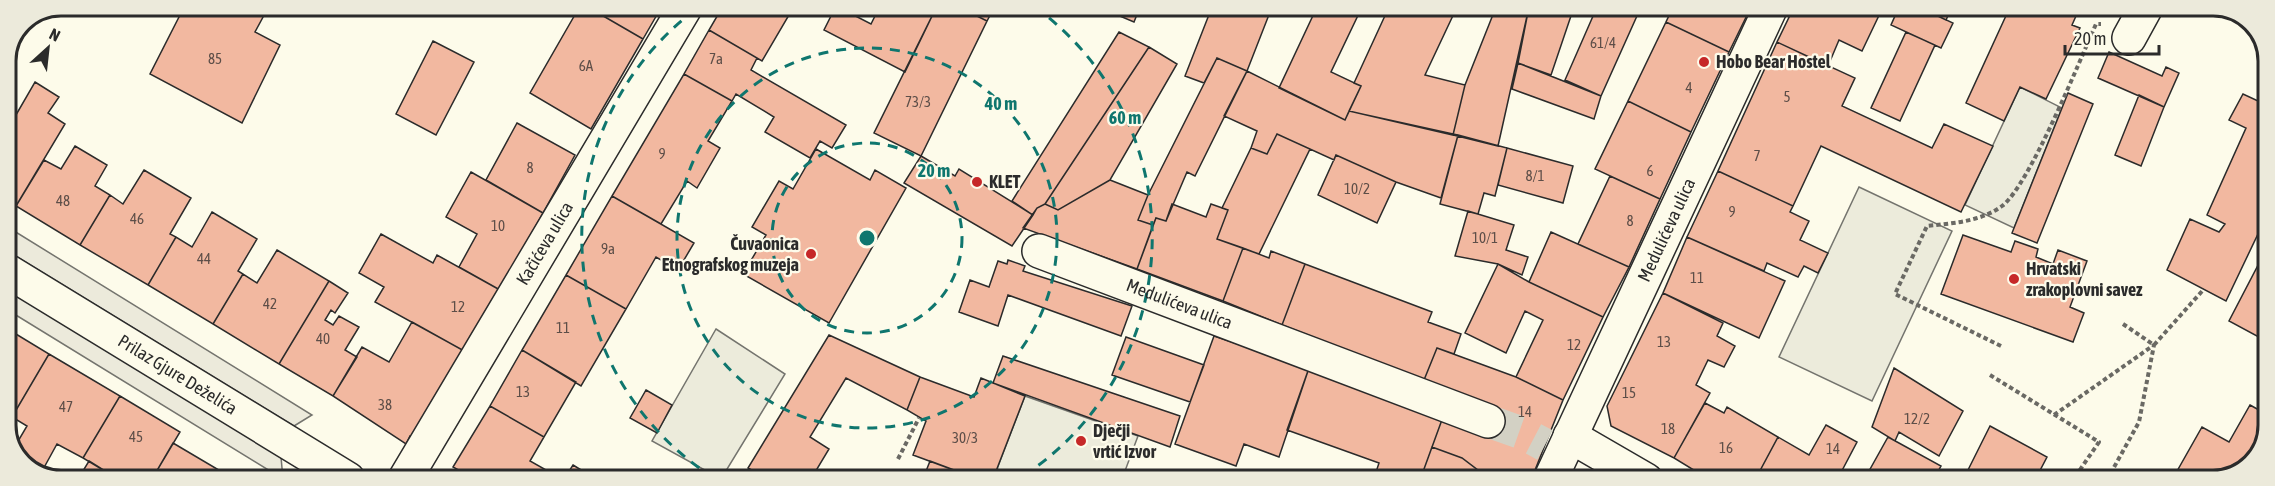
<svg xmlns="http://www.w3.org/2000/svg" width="2275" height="486" font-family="'Asap Condensed',sans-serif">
  <rect width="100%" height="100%" fill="#fdfbea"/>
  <path fill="#ecebdb" stroke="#74746e" stroke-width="1.5" d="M2020,87L2062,108L2014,228L1965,205Z
    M1859,187L1952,231L1872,401L1779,357Z
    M716,329L785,374L721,479L652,441Z
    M1025,396L1138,436L1122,479H1028L997,469Z"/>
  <path fill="#eceadb" stroke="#74746e" stroke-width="1.5" d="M6,226L312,415L294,426L6,250Z
    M6,285L281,457L283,479L6,309Z"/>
  <path fill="#f2b8a0" stroke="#2b2b2b" stroke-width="1.5" d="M170,6H269L255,32L280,45L242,123L150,74L181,13Z
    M580,6H586L643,39L591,129L530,93Z
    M586,6H662L643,39Z
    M723,6H775L789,15L762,61L709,30Z
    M775,6H794L789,15Z
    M836,6L871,24L880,6H924L934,12L905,72L824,30Z
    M937,6H957L987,21L921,156L874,133Z
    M957,6H995L987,21Z
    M1096,6L1140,7L1134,22Z
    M1212,7H1272L1247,71L1217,58L1204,83L1185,76Z
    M1317,7H1362L1331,72L1361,86L1345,120L1279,88Z
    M1389,7H1457L1425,75L1465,85L1453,135L1349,111L1361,86L1354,83Z
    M1496,7H1529L1498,146L1453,135L1465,85Z
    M1529,7H1574L1551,75L1518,63Z
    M1597,7H1641L1601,96L1565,80Z
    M1673,7H1751L1729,52L1666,22Z
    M1794,7H1883L1862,51L1839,40L1828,66L1777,42Z
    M1899,7H1919L1953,23L1941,48L1891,25Z
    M1919,7H1952L1946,20Z
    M2010,7H2080L2072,25L2080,28L2046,99L2020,87L2004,121L1966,103Z
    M1666,22L1729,52L1691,132L1628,101Z
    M709,30L757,58L751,70L846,125L832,148L820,141L810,158L765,132L774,117L736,94L732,101L684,74Z
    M1119,32L1149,47L1045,204L1037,208L1033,215L1012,201Z
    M1906,32L1935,45L1900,121L1871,108Z
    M433,41L474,62L436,135L396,114Z
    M1777,42L1855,78L1842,106L1932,148L1944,124L1993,146L1961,212L1821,146L1793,206L1718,171Z
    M1149,47L1177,64L1110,180L1058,210L1045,204Z
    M2109,52L2162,76L2166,67L2179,73L2164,107L2098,78Z
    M1217,58L1247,71L1195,176L1187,172L1166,221L1156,218L1153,225L1138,220L1148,195Z
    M1518,63L1601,96L1594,119L1512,89Z
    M1247,71L1345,120L1349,111L1458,135L1441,198L1396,182L1336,155L1334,160L1277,134L1267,154L1251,148L1257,131L1224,116Z
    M684,74L732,101L708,141L720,148L697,188L687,181L661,224L612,196Z
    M2269,79L2268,213L2226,301L2167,270L2190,219L2219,232L2225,224L2207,215L2246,128L2229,120L2243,94L2258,101Z
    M35,82L59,97L48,113L65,124L16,206L6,201V126L9,127Z
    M2068,93L2093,104L2037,243L2012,233Z
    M2139,95L2164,107L2141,166L2115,155Z
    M1628,101L1691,132L1660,199L1595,169Z
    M517,123L575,155L543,213L486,180Z
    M1277,134L1310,149L1259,254L1217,239L1228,210L1222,208L1251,148L1267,154Z
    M1458,135L1507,148L1495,196L1484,193L1478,214L1440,204Z
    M75,146L107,165L95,186L110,195L80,245L16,206L44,160L61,169Z
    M1507,148L1573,166L1563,203L1498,185Z
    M816,149L870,180L875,170L906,188L829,323L743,274L766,235L752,227L779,181L793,189Z
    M1336,155L1396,182L1377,223L1318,195Z
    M921,156L955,176L959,169L1033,215L1012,246L904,183Z
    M144,170L191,198L170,234L176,237L148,285L80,245L110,195L123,204Z
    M1718,171L1793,206L1790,212L1809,221L1800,240L1828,253L1818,273L1804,266L1798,277L1767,263L1764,271L1687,237Z
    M471,172L543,213L500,290L459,267L477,234L446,217Z
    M1610,176L1660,199L1629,267L1578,244Z
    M1110,180L1148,195L1138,220L1153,225L1137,269L1023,228L1037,208L1045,204L1058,210Z
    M612,196L694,243L678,270L656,257L626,309L566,275Z
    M1172,204L1206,217L1211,204L1228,210L1217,239L1243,248L1223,301L1137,269L1156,218L1166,221Z
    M1468,211L1514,225L1506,250L1528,257L1522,275L1498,264L1455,256Z
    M212,212L257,239L238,271L243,274L213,324L148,285L176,237L192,247Z
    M1551,232L1629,267L1603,317L1529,282Z
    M381,234L433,263L437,255L500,290L466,352L375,302L384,287L359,273Z
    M1963,235L2011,252L2015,241L2038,249L2036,257L2053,264L2058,250L2087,261L2070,307L2084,313L2073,342L1941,294Z
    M1687,237L1785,281L1759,338L1663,293Z
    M2268,246V342L2229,321Z
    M1243,248L1269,258L1271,251L1305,264L1282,325L1223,301Z
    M277,250L329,281L279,364L213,324L243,274L257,283Z
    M1008,260L1025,266L1023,271L1132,306L1121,336L1008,295L998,326L959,312L970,280L989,287L998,261L1007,264Z
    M1305,264L1432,312L1428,322L1461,334L1454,354L1437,348L1424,380L1282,325Z
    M1498,264L1529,282L1603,317L1563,400L1516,377L1543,320L1525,311L1506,353L1465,333Z
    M566,275L626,309L581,386L522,350Z
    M329,281L348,293L335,313L331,310L325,320L333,325L339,316L359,327L345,350L357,357L333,396L279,364Z
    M1663,293L1723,323L1717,336L1735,346L1724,367L1708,360L1696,385L1710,393L1674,458L1611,426L1607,406Z
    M412,322L466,352L414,438L410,436L406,444L333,396L362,347L389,362Z
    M6,328L49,354L12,417L6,414Z
    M829,335L920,377L907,410L846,378L810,437L829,449L811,479H768L748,468Z
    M1214,336L1309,368L1279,457L1244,444L1236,466L1175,444Z
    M1126,337L1204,365L1190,402L1112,375Z
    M1437,348L1516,377L1563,400L1531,480H1491L1462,458L1432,447L1443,417L1494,407L1424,380Z
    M522,350L576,382L544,437L490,406Z
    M49,354L120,396L83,458L57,444L41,473L20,461L14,448L27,426L12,417Z
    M1003,356L1180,416L1170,447L993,383Z
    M1309,368L1443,417L1420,480H1405L1377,469L1379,463L1287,430Z
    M1894,368L1963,411L1939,456L1899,432L1895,441L1872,427Z
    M920,377L974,397L981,378L1025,396L993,479H978L913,455L926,421L907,410Z
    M646,390L672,405L657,433L630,418Z
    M120,396L180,432L152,479H118L83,458Z
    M1705,403L1724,413L1727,407L1778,437L1755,480H1710L1674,458Z
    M2250,405L2268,415V435L2250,466L2214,480H2172L2202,427L2229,442Z
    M490,406L544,437L530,461L562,479H461L464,473L453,467Z
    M1826,425L1857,442L1837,480H1755L1778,437L1809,455Z
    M1990,426L2047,457L2035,480H1963Z
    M1888,437L1941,466L1933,480H1864Z
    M173,443L234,479H152Z
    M1432,447L1462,458L1491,480H1420Z
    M89,461L118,479H78Z
    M930,461L978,479H923Z
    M573,465L596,479H564Z
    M1235,471L1256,480H1232Z"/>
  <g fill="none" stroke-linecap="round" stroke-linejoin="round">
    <path stroke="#d3d1c4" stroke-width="33" stroke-dasharray="33 16" stroke-linecap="butt" d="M1488,421L1522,433L1545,445"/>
    <defs>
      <g id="minor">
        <path d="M2129,38L2146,7"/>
        <path id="s1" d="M1039,251L1488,421"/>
        <path id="s2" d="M6,270L348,479"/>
        <path d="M1570,436L1646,480"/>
        <path id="s3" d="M405,479L686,6"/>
        <path id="s4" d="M1550,480L1771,7"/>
      </g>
    </defs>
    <use href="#minor" stroke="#2b2b2b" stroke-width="36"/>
    <path stroke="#6a6964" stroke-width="4" stroke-dasharray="4.5 3" stroke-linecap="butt" d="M2123,324L2154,345L2204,289
      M2001,346L1895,294L1927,226C1953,223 1980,222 2002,206C2029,186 2079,62 2096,24H2101
      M1990,375L2099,442L2073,480
      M2054,415L2154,345L2139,422L2107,480
      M898,459L919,418
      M2079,471L2093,480"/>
    <use href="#minor" stroke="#fdfbea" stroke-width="33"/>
  </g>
  <g fill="none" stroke="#0f766e" stroke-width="3" stroke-dasharray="10 8">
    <circle cx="867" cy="238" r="95"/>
    <circle cx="867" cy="238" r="190"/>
    <path d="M714 478A285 285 0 0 1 699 7M1035 7A285 285 0 0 1 1020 478"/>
  </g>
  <g fill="#c62828" stroke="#fdfbea" stroke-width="2">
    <circle cx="1704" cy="62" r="6"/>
    <circle cx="977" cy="182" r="6"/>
    <circle cx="811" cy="254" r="6"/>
    <circle cx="2014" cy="279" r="6"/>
    <circle cx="1081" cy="441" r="6"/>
  </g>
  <g text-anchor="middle" stroke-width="4.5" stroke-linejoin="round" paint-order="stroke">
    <g font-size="15" fill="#5d4e48">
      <text x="1603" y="48">61/4</text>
      <text x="215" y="64">85</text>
      <text x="716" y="64">7a</text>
      <text x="586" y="71">6A</text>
      <text x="1689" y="93">4</text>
      <text x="1787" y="102">5</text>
      <text x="918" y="107">73/3</text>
      <text x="662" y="159">9</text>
      <text x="1757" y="161">7</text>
      <text x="530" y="173">8</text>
      <text x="1650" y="176">6</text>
      <text x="1535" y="181">8/1</text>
      <text x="1357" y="194">10/2</text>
      <text x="63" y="206">48</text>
      <text x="1732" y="217">9</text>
      <text x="137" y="224">46</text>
      <text x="1630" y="226">8</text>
      <text x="498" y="231">10</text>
      <text x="1485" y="243">10/1</text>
      <text x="608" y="254">9a</text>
      <text x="204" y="264">44</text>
      <text x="1697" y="283">11</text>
      <text x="270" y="309">42</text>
      <text x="458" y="312">12</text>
      <text x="563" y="333">11</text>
      <text x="323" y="344">40</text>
      <text x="1664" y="347">13</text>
      <text x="1574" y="350">12</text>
      <text x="523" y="397">13</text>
      <text x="1629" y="398">15</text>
      <text x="385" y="410">38</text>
      <text x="66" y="412">47</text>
      <text x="1525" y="417">14</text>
      <text x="1917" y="424">12/2</text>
      <text x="1668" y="434">18</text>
      <text x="136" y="442">45</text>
      <text x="965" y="443">30/3</text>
      <text x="1726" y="453">16</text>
      <text x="1833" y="454">14</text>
    </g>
    <g font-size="18" font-weight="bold" fill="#2b2b2b" stroke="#fdfbea" text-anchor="start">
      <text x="1716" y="68">Hobo Bear Hostel</text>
      <text x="989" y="188">KLET</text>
      <text x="799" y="250" text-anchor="end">Čuvaonica<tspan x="799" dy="21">Etnografskog muzeja</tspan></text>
      <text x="2026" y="275">Hrvatski<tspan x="2026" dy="21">zrakoplovni savez</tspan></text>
      <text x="1093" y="437">Dječji<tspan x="1093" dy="21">vrtić Izvor</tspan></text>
    </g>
    <g font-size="18" fill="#2b2b2b" stroke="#fdfbea">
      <text dy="6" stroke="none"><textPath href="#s4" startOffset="276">Medulićeva ulica</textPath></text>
      <text dy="6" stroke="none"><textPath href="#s3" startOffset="274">Kačićeva ulica</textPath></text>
      <text dy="6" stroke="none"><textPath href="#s1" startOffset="150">Medulićeva ulica</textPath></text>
      <text dy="6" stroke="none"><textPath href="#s2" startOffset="201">Prilaz Gjure Deželića</textPath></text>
    </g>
  </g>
  <path d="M0 0H2275V486H0ZM61 16H2213A45 45 0 0 1 2258 61V425A45 45 0 0 1 2213 470H61A45 45 0 0 1 16 425V61A45 45 0 0 1 61 16Z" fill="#eceadb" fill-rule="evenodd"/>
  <path fill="none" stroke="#2b2b2b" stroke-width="3" d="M61 16H2213A45 45 0 0 1 2258 61V425A45 45 0 0 1 2213 470H61A45 45 0 0 1 16 425V61A45 45 0 0 1 61 16Z"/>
  <circle cx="867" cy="238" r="9" fill="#0f766e" stroke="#fdfbea" stroke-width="3"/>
  <g font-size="18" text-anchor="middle" font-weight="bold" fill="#0f766e" stroke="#fdfbea" stroke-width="4.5" stroke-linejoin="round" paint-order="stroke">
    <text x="1001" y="110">40 m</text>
    <text x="1125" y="124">60 m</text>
    <text x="934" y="177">20 m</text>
  </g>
  <g transform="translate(48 48) rotate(27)" stroke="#fdfbea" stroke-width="4.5" paint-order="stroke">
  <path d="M0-4.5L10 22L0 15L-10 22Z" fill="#2b2b2b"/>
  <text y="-9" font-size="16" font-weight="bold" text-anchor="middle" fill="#2b2b2b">N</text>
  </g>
  <path d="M2065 45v9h94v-9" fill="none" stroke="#2b2b2b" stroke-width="3"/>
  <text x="2074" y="45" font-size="18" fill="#2b2b2b" stroke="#fdfbea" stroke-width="4.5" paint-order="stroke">20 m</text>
</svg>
